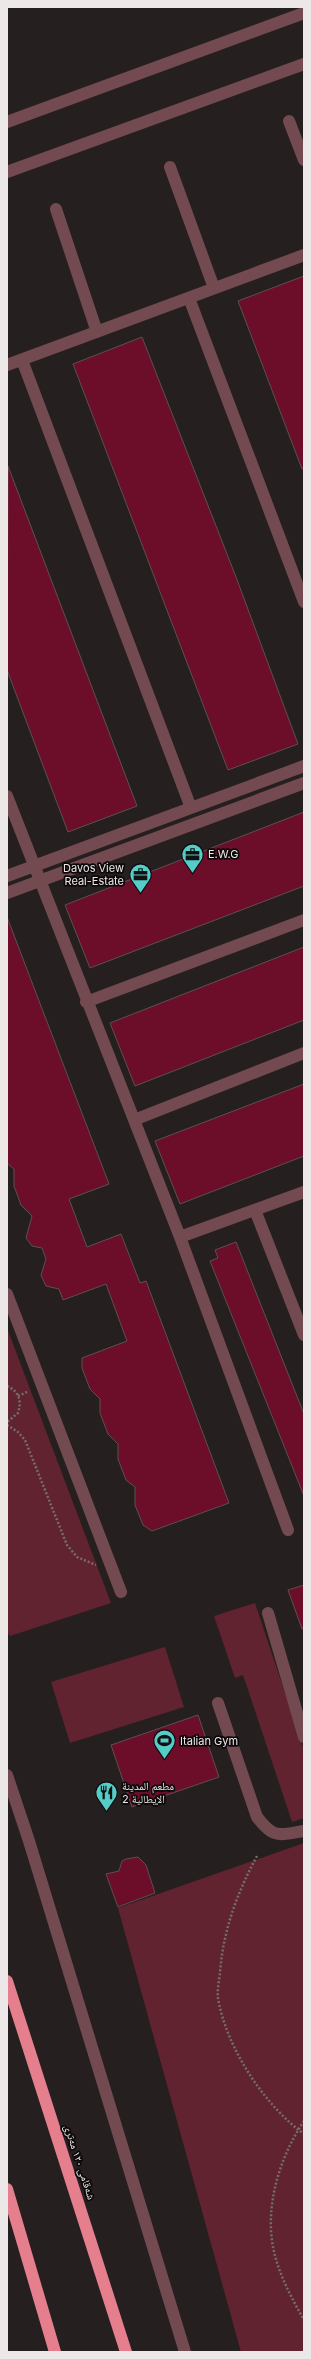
<svg xmlns="http://www.w3.org/2000/svg" width="311" height="2359" font-family="Inter,'Noto Naskh Arabic',sans-serif">
  <rect width="100%" height="100%" fill="#261f1f"/>
  <path fill="#61232f" d="M7,1328L111,1603L10,1636L7,1632Z
    M255,1603L304,1750V1818L292,1822L243,1675L235,1678L214,1616Z
    M165,1647L184,1707L70,1743L51,1682Z
    M304,1843V2352H241L118,1908Z"/>
  <path fill="#6c0e29" stroke="#5a5152" d="M304,276V469H302L238,301Z
    M142,337L236,577L298,744L228,770L73,364Z
    M8,466L137,806L68,832L7,670Z
    M304,812V886L90,968L65,905Z
    M7,917L109,1184L69,1199L87,1247L121,1234L140,1283L146,1281L229,1503L152,1531L143,1525L135,1505V1487L126,1480L118,1459V1444L108,1434L100,1413V1399L90,1389L82,1368V1358L127,1341L106,1284L63,1300L59,1289L46,1286L41,1275L46,1259L42,1248L32,1246L26,1238L32,1216L21,1205L14,1186V1169L7,1163Z
    M304,947V1020L135,1086L110,1023Z
    M304,1084V1156L180,1204L155,1141Z
    M236,1242L304,1414V1496L210,1261L218,1258L215,1250Z
    M304,1585V1629H302L288,1590Z
    M198,1715L219,1777L132,1807L111,1745Z
    M138,1857L146,1865L155,1893L118,1907L106,1874L119,1871L122,1861L126,1859Z"/>
  <g fill="none" stroke-linecap="round" stroke-linejoin="round">
    <path stroke="#736d6d" stroke-width="2.5" stroke-dasharray="2 2" stroke-linecap="butt" d="M7,1386C19,1391 22,1401 18,1413L7,1422
      M18,1396L29,1391
      M7,1425L18,1432L25,1440L67,1545L77,1557L96,1565
      M257,1856C237,1893 223,1931 220,1973C219,1981 217,1990 218,1998C226,2047 264,2105 304,2134
      M304,2121C280,2156 265,2205 273,2247C278,2273 291,2297 304,2320"/>
    <path stroke="#734a4f" stroke-width="12" d="M289,121L304,160
      M7,122L304,13
      M170,167L214,288
      M7,172L304,64
      M56,209L97,332
      M189,298L304,602
      M22,360L191,808
      M7,365L304,255
      M7,796L180,1237L288,1530
      M7,876L304,766
      M7,893L304,783
      M86,1002L304,920
      M134,1120L304,1053
      M255,1210L304,1335
      M180,1237L304,1192
      M7,1294L121,1592
      M268,1613L304,1737
      M218,1703L257,1817C274,1839 278,1835 304,1831
      M7,1775L29,1841L185,2352"/>
    <path stroke="#e57f8e" stroke-width="12" d="M7,1981L126,2352
      M7,2189L55,2352"/>
  </g>
  <defs>
    <symbol id="office-pin" viewBox="-11 -11 22 30"><path d="M0 17L-7.5 6A9.5 9.5 0 1 1 7.5 6Z" fill="#54cdc8" stroke="#0d090a"/><path d="M-6-3h4V-5.5h4V-3h4V5H-6ZM-1-4.5V-3h2v-1.5ZM-6 0V1H6V0Z" fill="#111"/></symbol>
    <symbol id="stadium-pin" viewBox="-11 -11 22 30"><path d="M0 17L-7.5 6A9.5 9.5 0 1 1 7.5 6Z" fill="#54cdc8" stroke="#0d090a"/><path d="M0-5a6.5 5 0 1 0 0 10a6.5 5 0 1 0 0-10ZM-3.5-1.8h7v3.6h-7Z" fill="#111"/></symbol>
    <symbol id="restaurant-pin" viewBox="-11 -11 22 30"><path d="M0 17L-7.5 6A9.5 9.5 0 1 1 7.5 6Z" fill="#54cdc8" stroke="#0d090a"/><path d="M-5-6h1v4h1v-4h1v4h1v-4h1v5L-1.5 .5V6h-2V.5L-5-1ZM5-6V6H3V1.5H1.5Q1.5-4 5-6Z" fill="#111"/></symbol>
  </defs>
  <g fill-rule="evenodd">
    <use href="#office-pin" x="180" y="842" width="25" height="34"/>
    <use href="#office-pin" x="128" y="862" width="25" height="34"/>
    <use href="#stadium-pin" x="152" y="1728" width="25" height="34"/>
    <use href="#restaurant-pin" x="94" y="1780" width="25" height="34"/>
  </g>
  <g text-anchor="middle" stroke-width="3.5" stroke-linejoin="round" paint-order="stroke">
    <g font-size="11" fill="#ede8e8" stroke="#0d090a" text-anchor="start">
      <text x="208" y="858">E.W.G</text>
      <text x="124" y="872" text-anchor="end">Davos View<tspan x="124" dy="13">Real-Estate</tspan></text>
      <text x="180" y="1745">Italian Gym</text>
      <text x="122" y="1790">مطعم المدينة<tspan x="122" dy="13">الإيطالية 2</tspan></text>
    </g>
    <g font-size="11" fill="#ede8e8" stroke="#0d090a">
      <text transform="translate(80 2162) rotate(72)" y="4">شەقامی ١٢٠ مەتری</text>
    </g>
  </g>
  <rect width="311" height="2359" fill="none" stroke="#ede8e8" stroke-width="16"/>
</svg>
